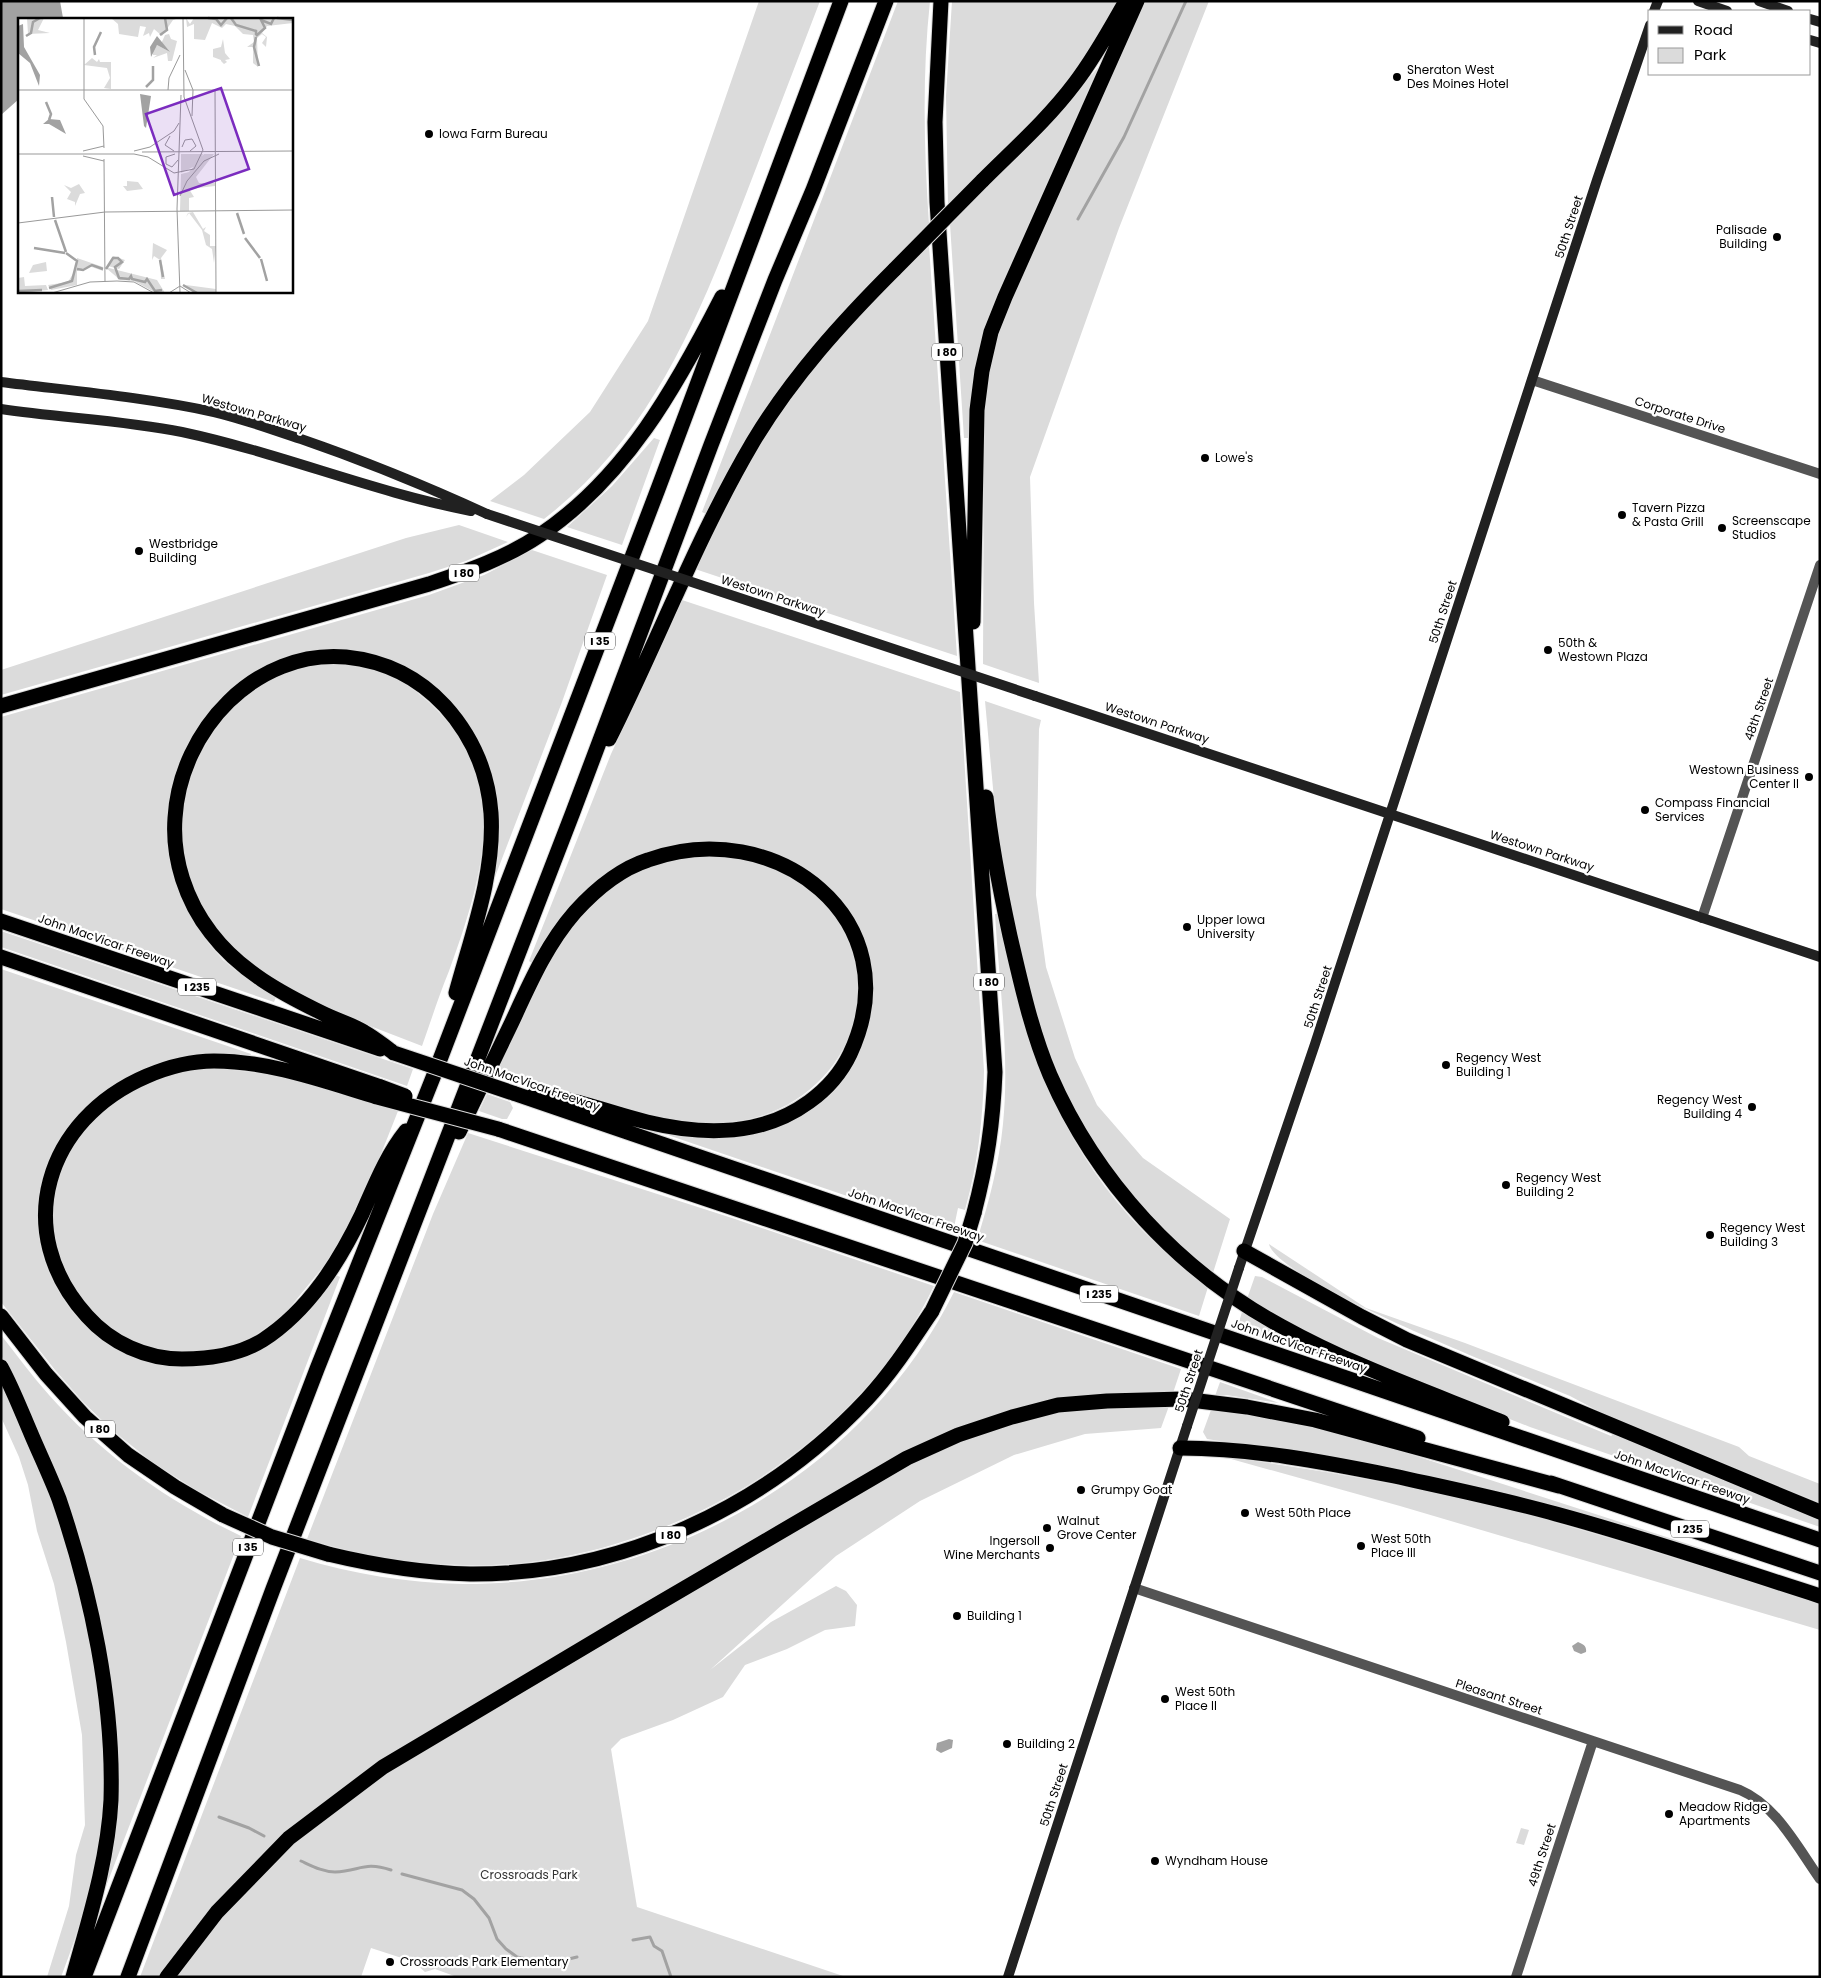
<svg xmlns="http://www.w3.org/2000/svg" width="1821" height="1978" font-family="Poppins,sans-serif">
  <rect width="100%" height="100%" fill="#fff"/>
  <path fill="#dbdbdb" d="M759,1H820C796,64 772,126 748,189C700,314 654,434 544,519L490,501L524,475L590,412L648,321Z
    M898,1H930C922,75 924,150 929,224L847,312L710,516L702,512Z
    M952,1H1117L1107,22L1070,78L1046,106L948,206L946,96Z
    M1145,1H1209L1119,228L1030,477L1034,603L1039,683L983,664L984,420L986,391L993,355L1002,322L1013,294Z
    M1099,66L994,302L973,375L969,438H964L950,224L1061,112Z
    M929,245L957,656L695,569L746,462L820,354Z
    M654,438L660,440L622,545L567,527L612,486Z
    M459,525L508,542L466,561L429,573L1,695V670L406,538Z
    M532,550L607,575L562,702L490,890L498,814L455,709L346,650L323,649L305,652L287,656L269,664L230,690L213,707L196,730L184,752L170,798L168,843L171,868L179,891L189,913L209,944L223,960L239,973L276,997L274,1002L1,909V717L429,595L484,575Z
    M682,600L960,692L984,1071C983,1119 978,1164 965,1210L958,1208L953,1232L659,1132L785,1122L859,1051L866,1031L870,1010L872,992L870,969L866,947L859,929L847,908L834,892L816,876L795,863L772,853L748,846L727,843L684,844L665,848L622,865L534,965L529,961L611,754Z
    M331,662C344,664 359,665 372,669C402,678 426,697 446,720C510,795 479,888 449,971C439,995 431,1021 422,1046L352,1019L312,1001L254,967L229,946L212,926L190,883L184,858L181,813L191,770L223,715L256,687L294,668Z
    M985,701L1041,720L1039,729L1036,895L1046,967L1075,1058L1097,1105L1143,1158L1230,1219L1212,1276L1162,1230L1108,1165L1084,1127L1064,1087L1049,1051L1031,996L1007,890L995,810Z
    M697,856C710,856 723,856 735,857C759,860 793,875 811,889C826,901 837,917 845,934C887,1021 823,1114 730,1122C681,1127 633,1112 586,1097C556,1088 526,1079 496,1070C530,998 561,907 639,871C657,863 678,860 697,856Z
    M995,914H998C1028,1070 1076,1190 1208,1287L1199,1316L977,1240C989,1202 999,1164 1003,1124C1010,1055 999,983 995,914Z
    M1,931L413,1069L407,1086L1,947Z
    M1,969L251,1054L249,1059C225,1060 198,1057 174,1060C149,1063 126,1077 106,1091C40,1136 17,1220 58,1290C68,1308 83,1326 100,1338C109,1344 121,1348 131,1353C160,1367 183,1370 215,1363C219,1362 225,1362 230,1360C240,1356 250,1344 259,1337C285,1316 310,1296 336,1275L340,1277L248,1517L196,1490L152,1462L112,1430L84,1403L55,1370L1,1302Z
    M215,1068L268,1074L294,1080L398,1111L375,1169L342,1237L323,1267L283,1316L251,1338L232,1346L195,1353L155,1350L119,1335L89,1311L59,1266L51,1212L56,1180L74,1141L108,1106L155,1079L195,1069Z
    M487,1094L510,1102L513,1108L507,1119H502L479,1111Z
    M468,1133L732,1218L934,1286C865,1431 713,1529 558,1558C475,1573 387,1564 307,1539L433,1214Z
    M1269,1244L1366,1308L1465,1343L1739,1447L1749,1456L1820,1484V1503L1600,1412L1570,1396C1525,1377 1277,1282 1269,1244Z
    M1255,1276L1262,1277L1378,1338L1611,1436L1615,1433L1820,1518V1527L1530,1427L1374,1365L1326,1343L1247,1299Z
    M954,1292L1181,1369L1173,1393H1110L1083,1396L997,1416L559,1654L387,1756L305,1816L262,1855L219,1899L180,1947L158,1977H140L300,1558C353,1574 408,1583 463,1584C664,1585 864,1474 954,1292Z
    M1242,1312L1276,1332L1310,1349L1308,1353L1237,1329Z
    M1,1335C17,1355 32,1376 49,1395C102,1455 169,1502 241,1536L100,1902L108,1859L104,1648L12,1376L1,1355Z
    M1,1381C11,1403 22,1425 31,1447C74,1546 107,1677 104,1785C102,1851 85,1916 61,1977H47L69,1906L76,1855L85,1825L82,1735L66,1642L54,1584L37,1531L28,1485L19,1457L1,1417Z
    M1220,1382L1279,1403L1226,1395L1215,1396Z
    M1169,1406L1161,1428L1085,1434L1014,1455L920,1501L836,1556L710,1670L771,1622L836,1586L846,1591L857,1605L855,1626L825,1630L787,1649L745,1665L723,1697L673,1720L621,1739L611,1749L637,1907L846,1977H457L435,1969L425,1972L414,1962L371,1948L361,1977H175L227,1909L281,1853L394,1765L911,1462C959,1442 1007,1423 1059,1412C1095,1405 1133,1407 1169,1406Z
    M1211,1410L1288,1421L1388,1447L1750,1564L1749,1568L1684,1547L1238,1444L1207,1439L1203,1432Z
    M1208,1456L1228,1457C1318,1470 1409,1485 1498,1507C1607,1535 1713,1570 1820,1604V1630L1400,1506L1231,1459Z
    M1521,1828L1529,1830L1524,1845L1516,1843Z"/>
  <path fill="#a2a2a2" d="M1,1H60L63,18L19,19V99L1,115Z
    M1578,1642C1583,1644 1587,1646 1586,1652L1581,1654L1574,1651L1572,1646Z
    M949,1739L953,1740L952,1748L941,1753L936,1750L937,1743Z"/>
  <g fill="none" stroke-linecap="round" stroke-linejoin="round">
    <path stroke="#a2a2a2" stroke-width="3" d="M1078,219L1124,137L1186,1
      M219,1817L249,1828L264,1836
      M301,1861C312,1866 323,1872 335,1872C360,1871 364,1861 391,1870
      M402,1874L462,1890L474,1899L489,1918L497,1939L506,1949L517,1957L548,1964L577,1957
      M633,1940L650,1937L654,1946L662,1951L671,1977"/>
    <defs>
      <path id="highway" d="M941,1L935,122L937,202L995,1072C993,1124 987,1163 974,1213
        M982,181C1014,149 1048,119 1075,83C1095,57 1110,29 1126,1
        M973,622L977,410L982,371L991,332L1005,297L1137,1
        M1,706L429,584C468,571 506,558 540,535C626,477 676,387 722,297
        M609,739C658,641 697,537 753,442C792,377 842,322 895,269
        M986,797C991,844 1000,890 1010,936C1021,983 1031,1030 1050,1075C1096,1181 1179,1271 1281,1326C1351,1365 1428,1392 1502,1422
        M1,921L380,1049
        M1,957L381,1087
        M394,1053C384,1046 375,1038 364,1032C351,1024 336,1020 322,1013C281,993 240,971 211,933C186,901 172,859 175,818C180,730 256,649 346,657C385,661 419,678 445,706C472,736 488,773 491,813C495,874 472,934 456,993
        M513,1093L1820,1540
        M377,1097C324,1081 270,1061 214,1061C191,1061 168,1067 147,1076C46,1119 10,1231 87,1316C111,1343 146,1359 182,1359C210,1359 239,1355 263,1340C309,1310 339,1262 362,1214C375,1185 386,1156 406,1131
        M498,1129L1418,1438
        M459,1132C477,1095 495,1058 512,1022C530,983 547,944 575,912C594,891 620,869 648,860C774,814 913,919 850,1054C832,1092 792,1119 752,1127C718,1134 680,1130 647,1122C609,1113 573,1097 534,1095
        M1244,1251L1362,1317L1407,1340L1820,1512
        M1,1316L46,1374L85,1417L128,1455L175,1487L223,1515
        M1,1367C13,1389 22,1413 32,1436C41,1457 51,1478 59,1499C91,1593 114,1700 111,1800C108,1860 89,1919 73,1977
        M1180,1448C1252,1448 1324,1462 1394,1476C1448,1488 1502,1499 1556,1514C1645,1538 1732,1568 1820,1596
        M1551,1483L1820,1573
        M328,1554C374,1565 422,1573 470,1574C620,1575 765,1508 867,1399C892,1372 912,1341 932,1311
        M84,1977L317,1369L436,1070L658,489L841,1
        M128,1977L273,1589L573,812L711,445L775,280L813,190L886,1
        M167,1977L217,1912L289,1838L383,1767L625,1623L907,1458L958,1435L1012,1417L1058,1405L1107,1401L1183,1399L1247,1407L1315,1420L1559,1486"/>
    </defs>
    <use href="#highway" stroke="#dbdbdb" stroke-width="17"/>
    <path stroke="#545454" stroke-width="10" d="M1532,380L1820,474
      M1702,918L1820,565
      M1134,1588L1740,1790C1776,1805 1798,1848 1820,1879
      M1516,1977L1593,1741"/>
    <path stroke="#212121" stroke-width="10" d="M1698,1L1727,11
      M1759,1L1788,11
      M1654,11L1658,1
      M1810,19L1820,22
      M1810,40L1820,43
      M1,382C73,391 144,397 214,412C244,419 273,430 301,439C365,461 426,486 487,514
      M1,409C61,418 122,420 182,432C280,453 373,492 471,511
      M1035,696L1820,957
      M1239,1268L1315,1044L1597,180L1650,25
      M1008,1977L1187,1426"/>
    <use href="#highway" stroke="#000" stroke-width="15"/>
    <defs>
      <path id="highway-bridge" d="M895,269L982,181
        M394,1053L513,1093
        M381,1087L405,1096
        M377,1097L498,1129
        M932,1311L965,1243L974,1213
        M223,1515L272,1537L328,1554"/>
    </defs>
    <use href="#highway-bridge" stroke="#dbdbdb" stroke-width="17" stroke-linecap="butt"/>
    <path stroke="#212121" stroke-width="10" d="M487,514L1035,696
      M1187,1426L1239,1268"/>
    <use href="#highway-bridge" stroke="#000" stroke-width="15"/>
  </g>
  <g fill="#000" stroke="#fff" stroke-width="2">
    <circle cx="1397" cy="77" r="5"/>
    <circle cx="429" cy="134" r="5"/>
    <circle cx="1777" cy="237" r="5"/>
    <circle cx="1205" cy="458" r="5"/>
    <circle cx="1622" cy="515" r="5"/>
    <circle cx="1722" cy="528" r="5"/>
    <circle cx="139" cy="551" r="5"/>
    <circle cx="1548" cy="650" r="5"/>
    <circle cx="1809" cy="777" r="5"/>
    <circle cx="1645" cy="810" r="5"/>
    <circle cx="1187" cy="927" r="5"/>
    <circle cx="1446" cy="1065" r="5"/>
    <circle cx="1752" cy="1107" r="5"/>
    <circle cx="1506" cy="1185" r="5"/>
    <circle cx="1710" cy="1235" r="5"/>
    <circle cx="1081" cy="1490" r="5"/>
    <circle cx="1245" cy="1513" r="5"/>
    <circle cx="1047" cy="1528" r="5"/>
    <circle cx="1361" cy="1546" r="5"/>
    <circle cx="1050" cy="1548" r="5"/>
    <circle cx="957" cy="1616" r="5"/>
    <circle cx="1165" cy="1699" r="5"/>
    <circle cx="1007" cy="1744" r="5"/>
    <circle cx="1669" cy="1814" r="5"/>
    <circle cx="1155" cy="1861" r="5"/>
    <circle cx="390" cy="1962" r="5"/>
  </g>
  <g text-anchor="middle" stroke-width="4.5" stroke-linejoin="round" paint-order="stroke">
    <g fill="#fff" stroke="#4c4c4c" stroke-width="1">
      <rect x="932" y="343.5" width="30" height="17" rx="4"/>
      <rect x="449" y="564.5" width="30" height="17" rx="4"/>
      <rect x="585" y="632.5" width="30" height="17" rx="4"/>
      <rect x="974" y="973.5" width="30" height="17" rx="4"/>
      <rect x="178" y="978.5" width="38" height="17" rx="4"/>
      <rect x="1080" y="1285.5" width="38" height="17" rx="4"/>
      <rect x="85" y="1420.5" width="30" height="17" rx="4"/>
      <rect x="1671" y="1520.5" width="38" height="17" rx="4"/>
      <rect x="656" y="1526.5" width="30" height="17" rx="4"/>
      <rect x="233" y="1538.5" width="30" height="17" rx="4"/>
    </g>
    <g font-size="11" font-weight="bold" fill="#000">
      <text x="947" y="356">I 80</text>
      <text x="464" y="577">I 80</text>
      <text x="600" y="645">I 35</text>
      <text x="989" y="986">I 80</text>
      <text x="197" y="991">I 235</text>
      <text x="1099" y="1298">I 235</text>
      <text x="100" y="1433">I 80</text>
      <text x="1690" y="1533">I 235</text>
      <text x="671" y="1539">I 80</text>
      <text x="248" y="1551">I 35</text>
    </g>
    <g font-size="12" fill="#000" stroke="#fff" text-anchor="start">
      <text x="1407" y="74">Sheraton West<tspan x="1407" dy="14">Des Moines Hotel</tspan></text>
      <text x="439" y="138">Iowa Farm Bureau</text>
      <text x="1767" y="234" text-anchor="end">Palisade<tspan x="1767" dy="14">Building</tspan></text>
      <text x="1215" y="462">Lowe's</text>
      <text x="1632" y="512">Tavern Pizza<tspan x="1632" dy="14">&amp; Pasta Grill</tspan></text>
      <text x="1732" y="525">Screenscape<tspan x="1732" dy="14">Studios</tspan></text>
      <text x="149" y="548">Westbridge<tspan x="149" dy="14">Building</tspan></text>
      <text x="1558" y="647">50th &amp;<tspan x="1558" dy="14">Westown Plaza</tspan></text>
      <text x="1799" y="774" text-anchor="end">Westown Business<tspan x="1799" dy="14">Center II</tspan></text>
      <text x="1655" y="807">Compass Financial<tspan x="1655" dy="14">Services</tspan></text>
      <text x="1197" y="924">Upper Iowa<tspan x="1197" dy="14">University</tspan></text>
      <text x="1456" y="1062">Regency West<tspan x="1456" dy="14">Building 1</tspan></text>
      <text x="1742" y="1104" text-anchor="end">Regency West<tspan x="1742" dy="14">Building 4</tspan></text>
      <text x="1516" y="1182">Regency West<tspan x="1516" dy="14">Building 2</tspan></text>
      <text x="1720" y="1232">Regency West<tspan x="1720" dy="14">Building 3</tspan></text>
      <text x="1091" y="1494">Grumpy Goat</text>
      <text x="1255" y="1517">West 50th Place</text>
      <text x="1057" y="1525">Walnut<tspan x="1057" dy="14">Grove Center</tspan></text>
      <text x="1371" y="1543">West 50th<tspan x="1371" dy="14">Place III</tspan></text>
      <text x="1040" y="1545" text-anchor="end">Ingersoll<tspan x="1040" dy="14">Wine Merchants</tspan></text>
      <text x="967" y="1620">Building 1</text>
      <text x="1175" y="1696">West 50th<tspan x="1175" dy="14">Place II</tspan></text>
      <text x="1017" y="1748">Building 2</text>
      <text x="1679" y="1811">Meadow Ridge<tspan x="1679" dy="14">Apartments</tspan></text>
      <text x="1165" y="1865">Wyndham House</text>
      <text x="400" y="1966">Crossroads Park Elementary</text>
    </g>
    <g font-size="12" fill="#000" stroke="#fff">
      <text transform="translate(1569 227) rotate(-72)" y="4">50th Street</text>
      <text transform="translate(254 413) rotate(16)" y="4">Westown Parkway</text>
      <text transform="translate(1680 415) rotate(18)" y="4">Corporate Drive</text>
      <text transform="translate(773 596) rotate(18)" y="4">Westown Parkway</text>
      <text transform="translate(1443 612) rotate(-72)" y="4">50th Street</text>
      <text transform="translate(1759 709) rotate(-71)" y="4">48th Street</text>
      <text transform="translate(1157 723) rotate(18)" y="4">Westown Parkway</text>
      <text transform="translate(1542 851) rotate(18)" y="4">Westown Parkway</text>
      <text transform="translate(106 941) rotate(19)" y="4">John MacVicar Freeway</text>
      <text transform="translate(1318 997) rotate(-72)" y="4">50th Street</text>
      <text transform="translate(532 1084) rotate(19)" y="4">John MacVicar Freeway</text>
      <text transform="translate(916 1215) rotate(19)" y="4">John MacVicar Freeway</text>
      <text transform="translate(1299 1346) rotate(19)" y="4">John MacVicar Freeway</text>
      <text transform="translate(1189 1381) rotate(-72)" y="4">50th Street</text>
      <text transform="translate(1682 1477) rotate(19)" y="4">John MacVicar Freeway</text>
      <text transform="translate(1499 1697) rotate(18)" y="4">Pleasant Street</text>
      <text transform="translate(1054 1795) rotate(-72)" y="4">50th Street</text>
      <text transform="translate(1542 1855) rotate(-72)" y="4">49th Street</text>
    </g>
    <g font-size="12" fill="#323232" stroke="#fff">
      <text x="529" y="1879">Crossroads Park</text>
    </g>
  </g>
  <g transform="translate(18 18)">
    <rect width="275" height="275" fill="#fff"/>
    <path d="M9,0H26L20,12L32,15L10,16ZM93,0H161L155,2L144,18L136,11L132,19L131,15L125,18L128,9L122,8L120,19L101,16L100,6ZM168,0L172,6L176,0H275V5L249,8L244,15L249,19L248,29L244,25L248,19L244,16L239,20L240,49L235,45V29H229L236,24L235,17L225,16L217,8L208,6L204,10L194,5L187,22L176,21V6L169,9ZM151,16L153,21L159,23L154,43H150L149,35L135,40L139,37H135V31L139,27L152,34L143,26L147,17ZM205,21L207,35L212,41L207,42L209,44L206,46L203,43V51V42L195,39V31L203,29ZM74,40L79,44L81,41L82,44H93V71L86,70L92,60L89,50L66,47ZM163,136H185L181,146L163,155ZM186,136H196L178,159L181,165H197V168L171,171L176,179L171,180V193H162L163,156L171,154ZM109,163L120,164L125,171L109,173L105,168H109ZM61,166L67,175L62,176L57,188V184L49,181L53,174L46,167L53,170ZM175,194L185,211L188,209L186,213L192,217V228H198L196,245L194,231L188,227L184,212L171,195L168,199L170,195ZM135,225L149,232L143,240L147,261H143L142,242L136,238L134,242ZM95,238L107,242L101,251L90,248ZM59,240L85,249V253L71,248L59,253V267L33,272L30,267L50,264L59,249ZM28,244L29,253L11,255L15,247ZM87,249L139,262L147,275H138L116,263L102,262ZM6,259L7,268L28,267L30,272L0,275V260ZM168,267L198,271V275H175Z" fill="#dbdbdb"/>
    <path d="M5,6L6,29L22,57L21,68L12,45L0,35V8ZM139,18L152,34L139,27L133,39L132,29ZM122,76L133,78L128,110L126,108ZM31,101L42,102L48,116L31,106H25Z" fill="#a2a2a2"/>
    <path fill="none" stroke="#a2a2a2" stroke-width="2.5" d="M190,0L198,1L203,7L209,0M213,0L218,7L238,13V17M259,0L275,2M142,17L149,12L147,0M8,18L13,15L15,4L22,0M238,18L247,10L243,2L253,6L256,0M238,19L236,29L241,48M77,37L76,29L83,14M128,69L135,62V48M28,84L33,96L31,102M34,179L36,199M219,195L226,216M37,202L48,234M227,220L242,240M16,230L47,235M243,241L249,263M142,242L145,259M59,251L65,252L74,247L85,251M88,251L95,240H100L104,244L97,249L101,260L111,261L113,258L114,261L127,264L129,261L137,273L144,272M165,267L179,275M31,270L54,263L59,243L48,235M0,273L24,272"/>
    <path fill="none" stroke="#999" stroke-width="1" d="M66,0V81L85,108L86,130M167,52L175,72L174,98M197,71L198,275M0,72H275M150,72L151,60L162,37M152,118L147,127L156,133M164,129L167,122L174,121L178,128L172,133M65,133L86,128M116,133L132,129L156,113L161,105M124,134L275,133M0,136H116L130,139L156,155L176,151L185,132L166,79L165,0M157,136L148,139V146L154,149L160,142M65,138L86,143M86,141L87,264M162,178L169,163L186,143L201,136M0,205L87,194L275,192M34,275L72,264L99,263L116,264L136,275M151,275L162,268L173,275M162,275L159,191L163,77"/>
    <path fill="#7b2cbf" fill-opacity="0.15" stroke="#7b2cbf" stroke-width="2.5" d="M203,70L231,151L156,177L128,96Z"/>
    <rect width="275" height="275" fill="none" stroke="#000" stroke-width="2.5"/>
  </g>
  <rect width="1821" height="1978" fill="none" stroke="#000000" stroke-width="5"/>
  <rect x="1648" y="10" width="162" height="65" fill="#ffffff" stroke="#999999"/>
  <rect x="1658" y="26" width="25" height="8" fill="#212121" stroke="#999999"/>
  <text x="1694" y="35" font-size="15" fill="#000000">Road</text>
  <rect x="1658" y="48" width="25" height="15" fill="#dbdbdb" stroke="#999999"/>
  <text x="1694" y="60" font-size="15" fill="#000000">Park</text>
</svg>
